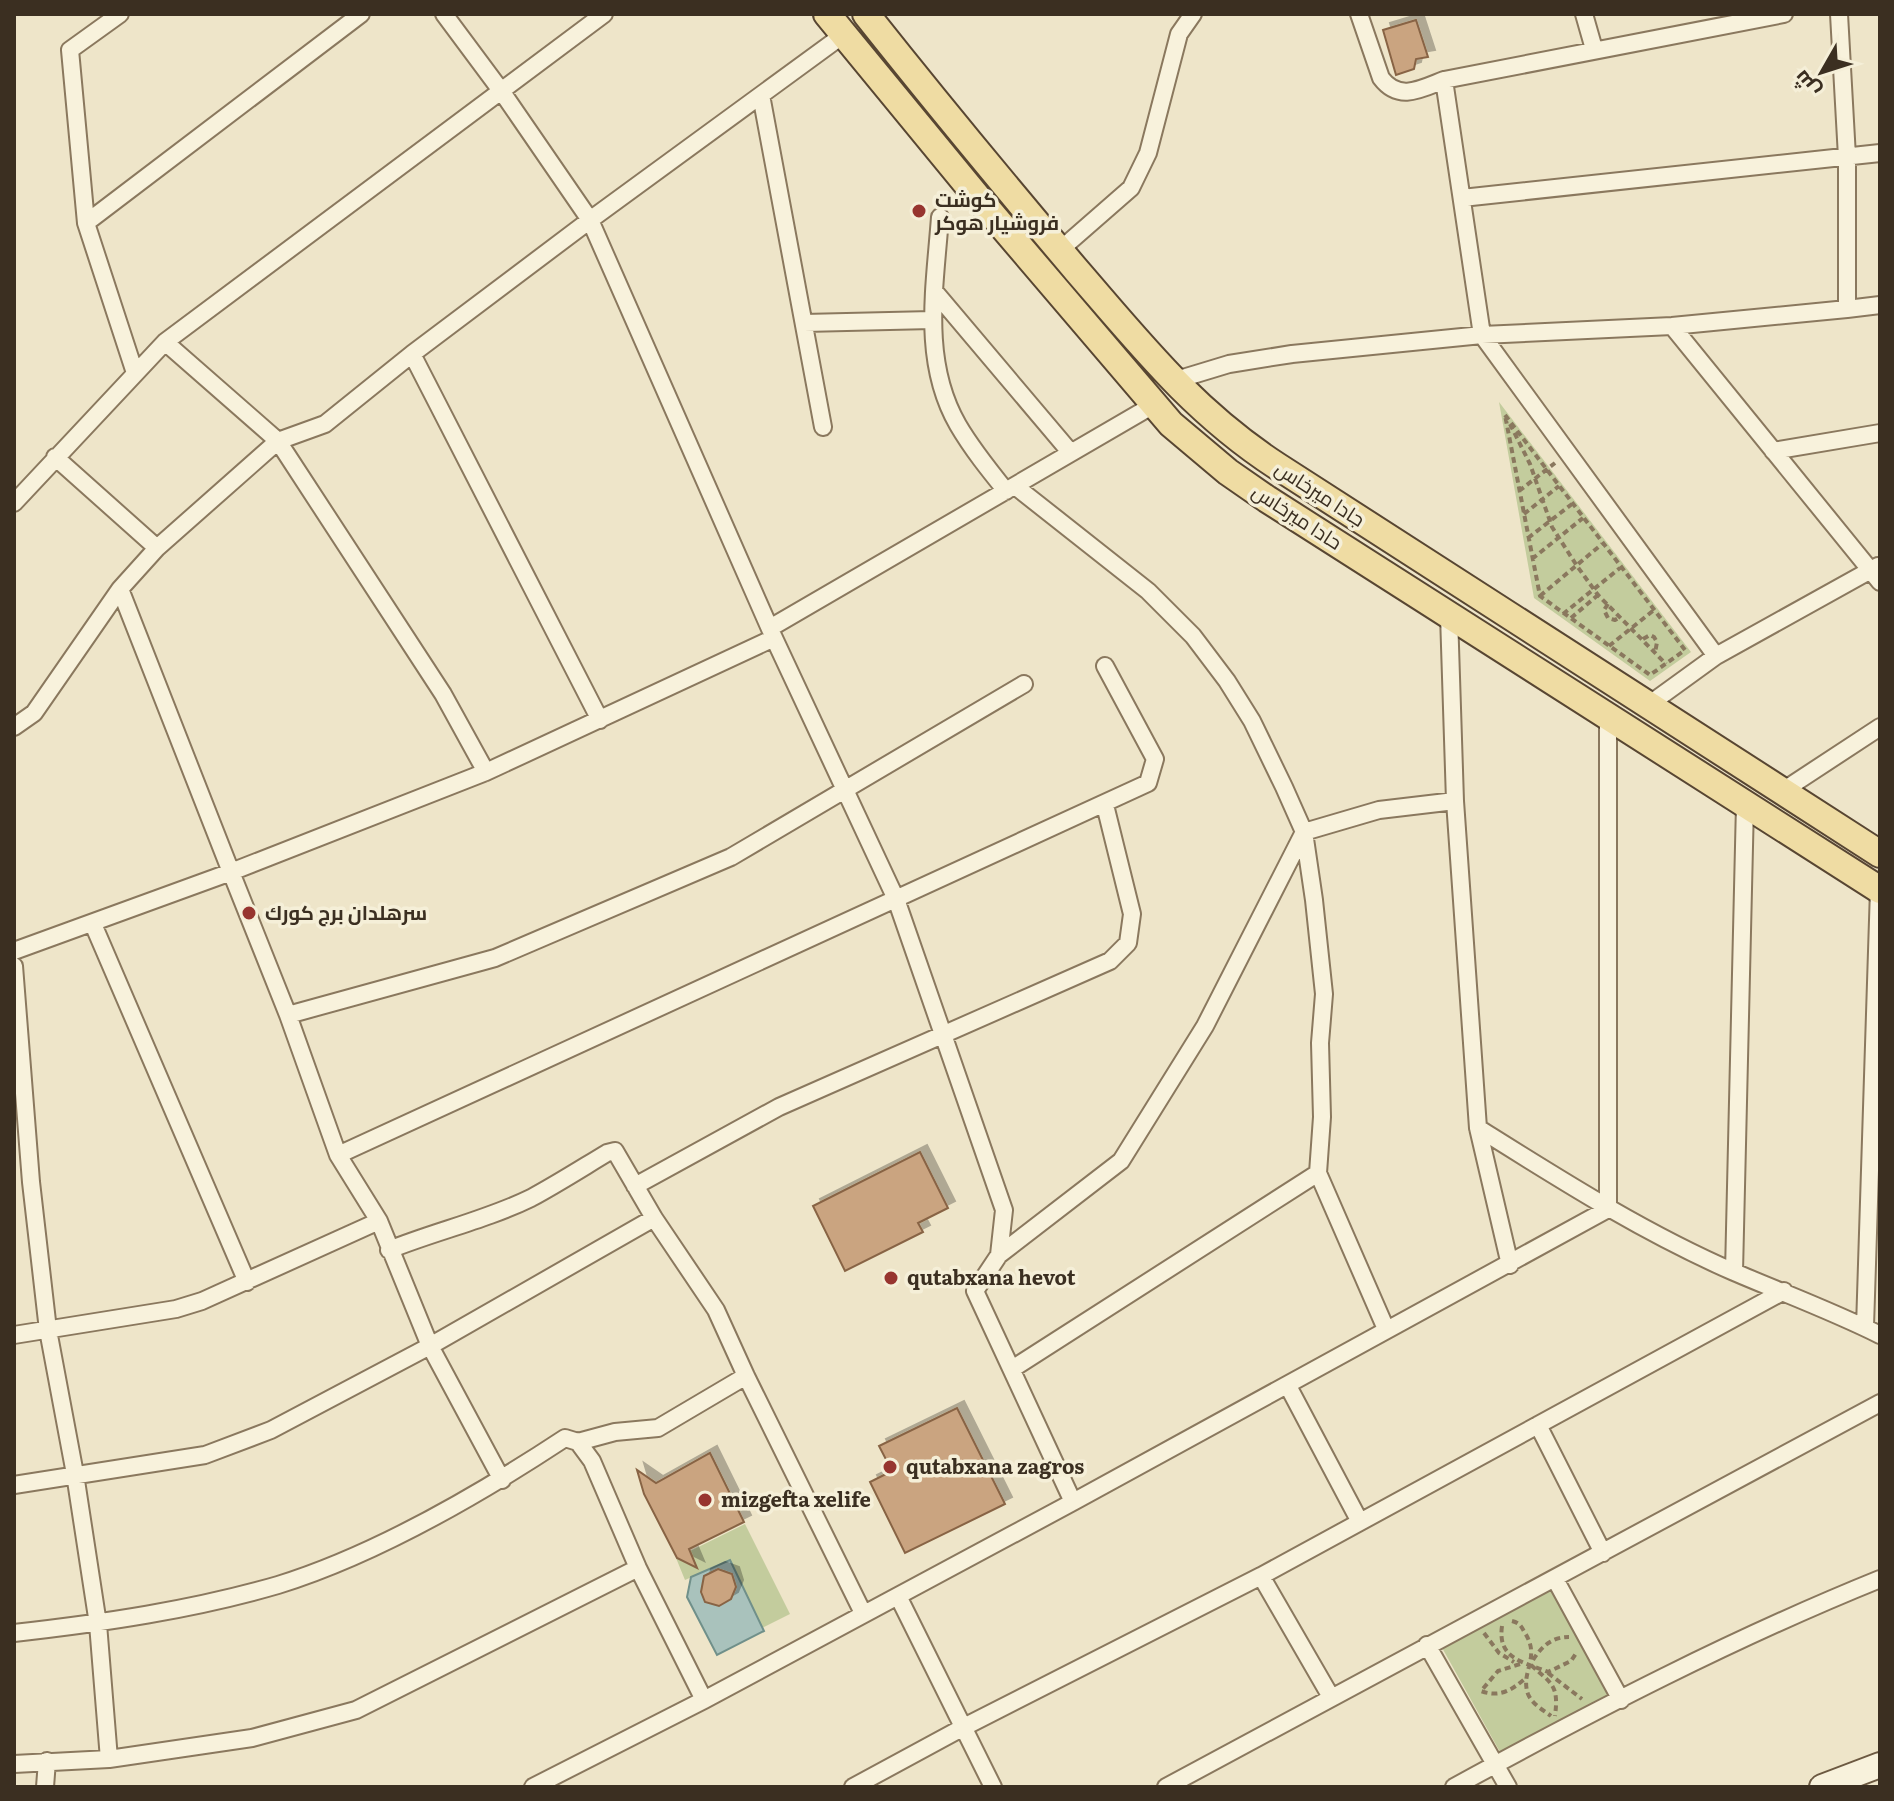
<svg xmlns="http://www.w3.org/2000/svg" width="1894" height="1801" font-family="Literata,Cairo,serif">
  <defs>
    <filter id="shadow"><feDropShadow dx="7" dy="-7" stdDeviation="0" flood-color="#0004"/></filter>
  </defs>
  <rect width="100%" height="100%" fill="#eee5c9"/>
  <path fill="#c3cc9d" d="M1499,402L1691,652L1650,681L1534,598Z
    M745,1524L790,1614L762,1628L730,1560L685,1580L676,1558Z
    M1561,1584L1614,1694L1500,1752L1440,1644Z"/>
  <path fill="#a9c2bc" stroke="#70908a" stroke-width="2" d="M730,1560L764,1631L717,1655L687,1597L691,1577Z"/>
  <path fill="#caa480" stroke="#886444" stroke-width="2" filter="url(#shadow)" d="M1416,20L1428,57L1416,59L1414,69L1396,75L1383,30Z
    M920,1152L948,1208L918,1223L923,1232L845,1271L813,1206Z
    M957,1408L1005,1504L905,1553L870,1482L892,1471L879,1446Z
    M710,1453L744,1522L689,1549L697,1568L677,1558L644,1494L637,1470L656,1483Z
    M718,1569L732,1574L736,1587L731,1599L719,1606L705,1602L701,1592L704,1576Z"/>
  <g fill="none" stroke-linecap="round" stroke-linejoin="round">
    <defs>
      <path id="minor" d="M120,14L70,50L86,223L135,373
        M444,14L502,92L590,220L774,638L896,899L1004,1210L999,1255L975,1291L1073,1502
        M1359,14L1381,78C1399,102 1421,89 1444,80L1784,14
        M1584,14L1594,49
        M761,95L823,427
        M1462,198L1880,153
        M940,217C935,287 921,361 958,425C972,449 989,470 1006,491
        M86,223L361,14
        M1060,250L1131,188L1148,153L1179,34L1193,14
        M935,292L1071,453
        M1847,309L1880,305
        M804,323L932,320
        M1672,326L1880,582
        M165,342L278,441L443,694L486,772
        M412,354L600,720
        M1173,381L1229,364L1292,354L1482,335L1444,80
        M1773,451L1880,433
        M55,457L157,548
        M1015,486L1148,591L1193,636L1227,681L1252,721L1284,787L1304,832L1314,900L1324,994L1320,1043L1322,1117L1318,1173L1386,1329
        M14,503L165,342L604,14
        M1449,615L1455,801L1478,1128C1561,1180 1644,1233 1734,1272C1783,1293 1832,1311 1880,1335
        M770,628L1155,404
        M1716,656L1482,335L1672,326L1847,309V157L1839,14
        M1647,706L1716,656L1878,566
        M14,727L34,713L120,589L157,548L278,441L325,424L412,354L590,220L843,35
        M1781,792L1880,727
        M93,924L247,1282
        M14,951L231,872L120,589
        M14,966L31,1182L48,1330L75,1474L98,1624L109,1759
        M288,1015L495,958L731,857L1024,684
        M1478,1128L1510,1265
        M338,1155L1148,783L1155,759L1105,666
        M635,1186L779,1107L1110,961L1128,943L1132,914L1105,805
        M389,1250C436,1231 486,1220 531,1198C557,1184 582,1168 607,1153L615,1151L654,1218L716,1310L746,1376L863,1613
        M999,1255L1121,1161L1205,1026L1304,832L1379,810L1455,801
        M1734,1272L1745,804
        M1865,1327L1879,889
        M14,1335L176,1309L202,1301L379,1221
        M1012,1369L1318,1173
        M1288,1386L1360,1522
        M1538,1425L1603,1553
        M578,1442L615,1432L658,1428L746,1376
        M502,1480L430,1346L379,1221L338,1155L288,1015L231,872L486,772L774,638
        M14,1485L205,1455L271,1430L430,1346L654,1218
        M1261,1576L1331,1697
        M1555,1579L1621,1700
        M898,1596L993,1787
        M14,1633C103,1623 192,1610 278,1585C375,1555 480,1494 565,1438L578,1442L592,1461L638,1568L704,1700
        M1427,1645L1508,1787
        M14,1764L109,1759L252,1738L356,1710L638,1568
        M45,1787L47,1761
        M533,1787L704,1700L1073,1502L1608,1209V717
        M853,1787L962,1728L1261,1576L1784,1291
        M1166,1787L1880,1403
        M1454,1787C1593,1711 1734,1638 1880,1579"/>
      <path id="secondary" d="M1822,1787L1880,1765"/>
      <path id="primary" d="M827,14L979,199L1171,424L1228,472L1267,499L1880,890
        M866,14C935,101 1006,187 1078,272C1142,346 1194,412 1277,466L1880,854"/>
    </defs>
    <use href="#minor" stroke="#8a785e" stroke-width="20"/>
    <use href="#secondary" stroke="#6c5941" stroke-width="28"/>
    <use href="#primary" stroke="#584632" stroke-width="30"/>
    <path stroke="#8a785e" stroke-width="4" stroke-dasharray="6 4" stroke-linecap="butt" d="M1505,415L1685,650L1650,675L1540,596Z
      M1510,424L1530,464L1552,527L1577,566L1598,595L1666,664
      M1519,491L1555,463
      M1524,514L1559,486
      M1528,538L1572,504
      M1532,559L1583,518
      M1540,596L1602,544
      M1608,604L1604,610L1608,618L1615,620L1620,617
      M1563,614L1620,568
      M1571,618L1598,595
      M1643,639L1650,635L1654,637L1657,642L1655,653
      M1609,646L1654,610
      M1512,1621C1520,1623 1521,1626 1525,1633C1541,1658 1520,1672 1528,1694C1532,1704 1543,1710 1551,1716
      M1502,1626C1497,1660 1525,1662 1548,1672L1571,1661L1577,1652
      M1484,1633L1499,1653L1514,1662
      M1533,1660C1542,1646 1552,1637 1569,1637
      M1520,1664L1498,1671L1481,1691C1500,1698 1512,1690 1527,1677
      M1531,1665C1552,1684 1559,1685 1555,1716
      M1548,1673L1582,1699"/>
    <use href="#minor" stroke="#f8f2dc" stroke-width="16"/>
    <use href="#secondary" stroke="#f8f2dc" stroke-width="24"/>
    <use href="#primary" stroke="#efdca3" stroke-width="26"/>
  </g>
  <g fill="#97352f" stroke="#f5efd8" stroke-width="3">
    <circle cx="919" cy="211" r="8"/>
    <circle cx="249" cy="913" r="8"/>
    <circle cx="891" cy="1278" r="8"/>
    <circle cx="890" cy="1467" r="8"/>
    <circle cx="705" cy="1500" r="8"/>
  </g>
  <g text-anchor="middle" stroke-width="7" stroke-linejoin="round" paint-order="stroke">
    <g font-size="20" font-weight="bold" fill="#3b2f21" stroke="#f5efd8" text-anchor="start">
      <text x="935" y="207">كوشت<tspan x="935" dy="23">فروشيار هوكر</tspan></text>
      <text x="265" y="920">سرهلدان برج كورك</text>
      <text x="907" y="1285">qutabxana hevot</text>
      <text x="906" y="1474">qutabxana zagros</text>
      <text x="721" y="1507">mizgefta xelife</text>
    </g>
    <g font-size="20" fill="#3b2f21" stroke="#f5efd8">
      <text transform="translate(1320 494) rotate(33)" y="7">جادا ميرخاس</text>
      <text transform="translate(1297 517) rotate(33)" y="7">حادا ميرخاس</text>
    </g>
  </g>
  <rect width="1894" height="1801" fill="none" stroke="#3b2f21" stroke-width="32"/>
  <g transform="translate(1822 72) rotate(231)" stroke="#f5efd8" stroke-width="6" paint-order="stroke">
  <path d="M0-6L14 30L0 20L-14 30Z" fill="#3b2f21"/>
  <text y="-12" font-size="22" font-weight="bold" text-anchor="middle" fill="#3b2f21">ش</text>
  </g>
</svg>
